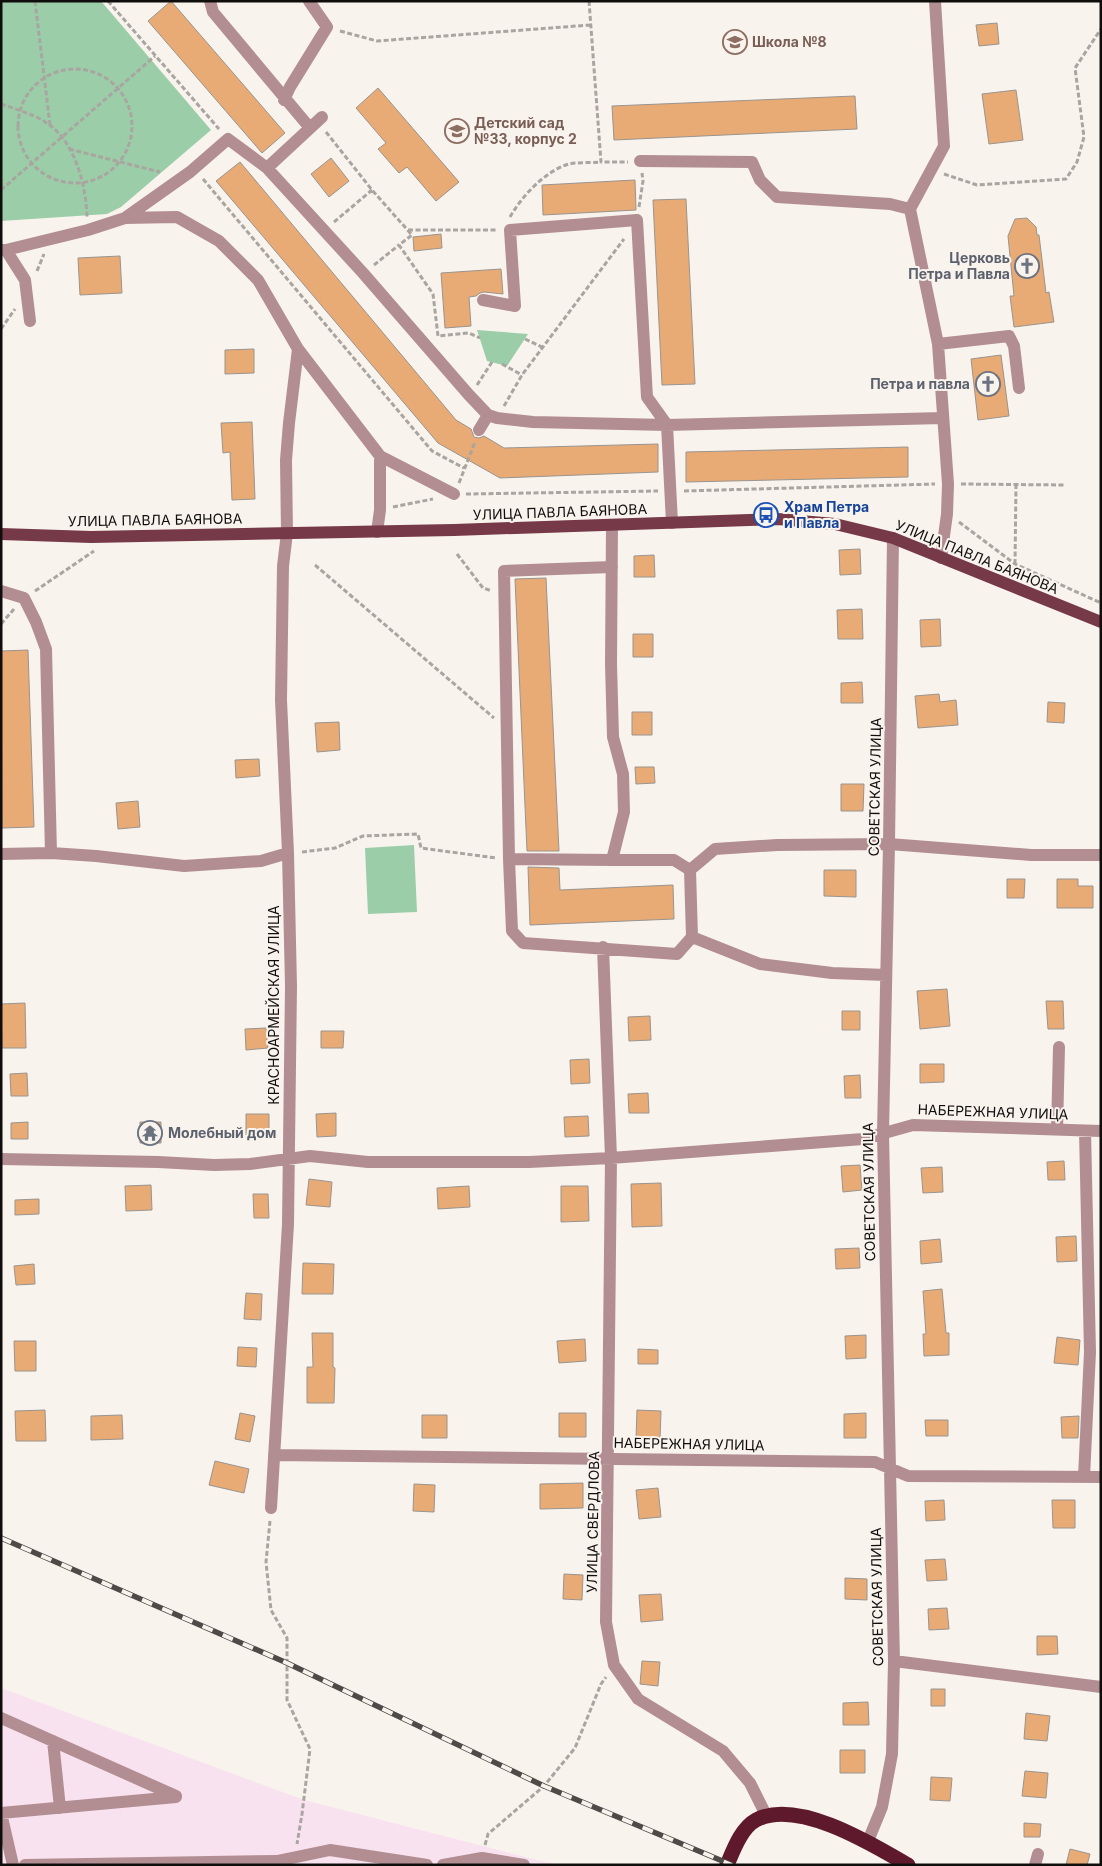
<svg xmlns="http://www.w3.org/2000/svg" width="1102" height="1866" font-family="Inter,sans-serif">
  <rect width="100%" height="100%" fill="#f9f3ed"/>
  <path fill="#f9e2ef" d="M1,1688L304,1800L557,1865H1Z"/>
  <path fill="#9bcea8" d="M1,1H101L211,130L121,207L107,214L1,221Z
    M477,330L528,334L507,366L487,361Z
    M414,845L417,912L368,914L365,848Z"/>
  <path fill="#e8ab75" stroke="#99948f" d="M171,1L285,133L262,153L148,21Z
    M997,23L999,44L979,46L976,25Z
    M378,88L459,182L436,201L407,167L399,173L378,149L386,143L356,108Z
    M1016,90L1023,140L989,144L982,94Z
    M855,96L857,129L614,140L612,106Z
    M331,158L349,181L329,197L311,174Z
    M240,162L456,420L471,429L474,437L479,438L484,436L504,448L658,444V472L500,478L438,443L216,181Z
    M635,180L636,210L543,215L542,185Z
    M686,199L695,384L662,385L653,200Z
    M1027,218L1036,227L1037,235H1039L1046,293L1049,292L1054,322L1014,327L1010,296H1014L1008,236L1015,219Z
    M441,234L442,248L414,251L413,237Z
    M120,256L122,293L80,295L78,258Z
    M501,269L503,294L484,292L480,293L476,296L469,297L471,326L445,328L441,273Z
    M254,349V373L225,374V350Z
    M1001,355L1009,416L978,420L971,359Z
    M252,422L255,499L232,500L230,452L223,453L221,423Z
    M908,447V477L686,482V452Z
    M860,549L861,574L840,575L839,550Z
    M654,555L655,577H634V556Z
    M546,578L559,851H527L515,579Z
    M862,609L863,639H838L837,610Z
    M940,619L941,646L921,647L920,620Z
    M633,634H653V657H633Z
    M28,650L34,827L2,828L1,651Z
    M862,682L863,703H841V683Z
    M939,694L940,702L956,700L958,725L918,728L915,696Z
    M1048,702L1065,703L1064,723L1047,722Z
    M632,712H652V735H632Z
    M339,722L340,750L317,752L315,723Z
    M259,759L260,776L236,778L235,760Z
    M635,767H654L655,783L636,784Z
    M841,784H864L863,811H841Z
    M138,801L140,827L118,829L116,803Z
    M528,867L559,868L560,890L673,885L674,919L530,925Z
    M824,870H856V897L824,896Z
    M1007,879H1025L1024,898H1007Z
    M1057,879H1078V886H1093V908H1057Z
    M947,989L950,1026L920,1029L917,991Z
    M1046,1001H1063L1064,1029H1048Z
    M25,1003L26,1048H2L1,1004Z
    M842,1011H860V1030H842Z
    M650,1016L651,1040L629,1041L628,1017Z
    M266,1028L268,1048L246,1050L245,1029Z
    M321,1031H344L343,1048H321Z
    M589,1059L590,1083L571,1084L570,1060Z
    M920,1064H944V1082L920,1083Z
    M27,1073L28,1096H11L10,1074Z
    M860,1075L861,1098H845L844,1076Z
    M648,1093L649,1113H629L628,1094Z
    M336,1113V1136L317,1137L316,1114Z
    M246,1114H269V1135H246Z
    M588,1116L589,1136L565,1137L564,1117Z
    M28,1122V1139H11V1123Z
    M140,1122H161V1143H140Z
    M1064,1161L1065,1180H1048L1047,1162Z
    M860,1165L862,1190L843,1192L841,1166Z
    M942,1167L943,1192L923,1193L921,1168Z
    M309,1179L332,1182L330,1207L306,1205Z
    M661,1183L662,1226L632,1227L631,1184Z
    M151,1185L152,1210L126,1211L125,1186Z
    M469,1186L470,1207L438,1209L437,1188Z
    M561,1186H588L589,1221L561,1222Z
    M253,1194H268L269,1218H254Z
    M39,1199V1214L15,1215V1200Z
    M1076,1236L1077,1261L1057,1262L1056,1237Z
    M940,1239L942,1262L921,1264L920,1241Z
    M859,1248L860,1268L836,1269L835,1249Z
    M303,1263L334,1264L333,1294H302Z
    M34,1264L35,1284L16,1285L14,1266Z
    M942,1289L946,1333H949V1355L924,1356L923,1334H926L923,1291Z
    M246,1293L262,1294L261,1320L244,1319Z
    M312,1333H333V1367L335,1368L334,1403H307V1367H313Z
    M866,1335V1358L846,1359L845,1336Z
    M1057,1337L1080,1340L1078,1365L1054,1363Z
    M585,1339L586,1361L559,1363L557,1341Z
    M14,1341H36V1371H15Z
    M238,1347L257,1348L256,1367L237,1366Z
    M638,1349L658,1350V1364H638Z
    M45,1410L46,1441H16L15,1411Z
    M637,1410L661,1411L660,1440L636,1439Z
    M240,1413L255,1416L250,1442L235,1439Z
    M559,1413H586V1437H559Z
    M866,1413V1438H844V1414Z
    M122,1415L123,1439L91,1440V1416Z
    M422,1415H447V1438H422Z
    M1079,1416L1078,1438H1062L1061,1417Z
    M925,1420H948V1436H926Z
    M215,1461L249,1469L244,1493L209,1485Z
    M583,1483V1508L540,1509V1484Z
    M414,1484L435,1485L434,1512L413,1511Z
    M658,1488L661,1517L639,1519L636,1490Z
    M944,1500L945,1520L926,1521L925,1501Z
    M1052,1500H1075V1528H1053Z
    M945,1559L947,1580L927,1581L925,1560Z
    M564,1574L583,1575L582,1600L563,1599Z
    M845,1578L867,1579V1600L845,1599Z
    M661,1594L663,1620L641,1622L639,1595Z
    M947,1608L949,1629L929,1630L928,1609Z
    M1037,1636H1057L1058,1654L1037,1655Z
    M642,1661L660,1662L658,1686L640,1684Z
    M931,1689H945V1706H931Z
    M868,1702L869,1725H843V1703Z
    M1026,1713L1050,1716L1047,1741L1024,1739Z
    M840,1750H865V1773H840Z
    M1025,1771L1048,1773L1046,1798L1022,1796Z
    M931,1777L952,1778L950,1801L930,1800Z
    M1024,1823L1041,1824L1040,1837H1024Z
    M1070,1849L1090,1854L1087,1865H1066Z"/>
  <g fill="none" stroke-linecap="round" stroke-linejoin="round">
    <path stroke="#a9a5a0" stroke-width="3" stroke-dasharray="5 2.5" stroke-linecap="butt" d="M35,1L50,125
      M108,1L219,129
      M589,1L601,162H628
      M340,31L377,41L590,25
      M18 126a57 57 0 1 1 114 0a57 57 0 1 1-114 0Z
      M1,104C18,110 37,115 51,126C76,146 86,186 87,217
      M326,132L372,190L412,235L399,245L433,294L438,336L469,333L480,338
      M69,149L160,172
      M944,174L977,185L1066,179L1077,162L1084,137L1075,68L1101,29
      M203,179L432,451L464,468
      M1,190L155,56
      M639,207L643,181L642,173
      M510,217C522,196 545,171 569,164C578,162 591,163 601,162
      M334,222L372,190
      M408,230H496
      M374,265L399,245
      M37,271L44,254
      M1,329L15,309
      M525,339L544,348
      M502,364L522,375
      M477,385L492,362
      M504,406L522,375L624,239
      M459,483L475,442
      M961,484L1064,485
      M684,491L935,484
      M466,494L658,491
      M393,507L433,499
      M959,522L1015,564L1101,603
      M457,554L483,588L492,591
      M1015,564L1016,484
      M315,565L494,718
      M35,591L94,551
      M1,624L14,609
      M302,852L335,848L363,836L418,834L421,848L496,858
      M270,1521L266,1562L271,1610L287,1638V1700L310,1749L302,1814L297,1844
      M485,1845L488,1834L544,1786L575,1748L601,1684L606,1677"/>
    <path stroke="#b28e93" stroke-width="12" d="M210,1L213,12L310,128
      M935,1L944,146L910,209L938,344L948,484L947,514L941,558
      M284,100L290,87L327,27L309,1
      M322,117L267,168L363,273L469,395L488,415L497,418L533,422L667,425L943,418
      M640,161L752,162L760,180L777,197L890,204L910,209
      M125,218L177,217L219,241L258,280L298,349L289,423L286,460L287,533L283,566L281,700L288,853L291,986L288,1224L271,1508
      M1,250H6L25,280L30,321
      M6,250L88,230L125,218L190,172L228,139L267,168
      M483,300L515,306L510,230L637,220L647,397L667,425L672,523
      M938,344L1009,336L1014,346L1019,388
      M298,349L380,456V510L377,532
      M479,430L488,415
      M380,456L454,494
      M612,567L504,571L509,859L512,931L523,943L677,954L692,937L690,870
      M1,591L24,598L36,622L46,649L51,853
      M1,854L51,853L96,856L184,866L261,861L288,853
      M509,859L612,860L624,812L623,774L613,737L611,664L612,525
      M612,860H674L690,870
      M690,870L715,849L777,845L889,844L1031,855H1101
      M692,937L760,964L832,973L886,975
      M603,947L611,1158L606,1622L614,1665L638,1699L723,1751L750,1783L767,1817
      M1057,1130L1059,1047
      M1,1159L158,1162L214,1165L250,1164L310,1156L368,1162H529L611,1158L863,1139L913,1125L1101,1131
      M274,1455L875,1462L908,1476L1101,1477
      M1084,1477L1090,1352L1085,1131
      M894,1661L1101,1687
      M1,1718L176,1796
      M53,1741L60,1808
      M1,1813L176,1797
      M1,1813L13,1865
      M868,1841L882,1807L892,1754L894,1661L883,1133L889,844L893,538
      M25,1865L277,1861L330,1850L427,1865
      M443,1865L482,1858L524,1865
      M1035,1865L1038,1854"/>
    <path stroke="#763947" stroke-width="12" d="M1,534L91,537L454,530L778,519L835,524L893,538L1101,622"/>
    <path stroke="#5e192d" stroke-width="15" d="M727,1865C733,1851 741,1828 756,1820C797,1798 872,1844 908,1865"/>
    <defs>
      <path id="rail" d="M1,1538L287,1663L544,1786L732,1865"/>
    </defs>
    <use href="#rail" stroke="#4d4a47" stroke-width="5.5"/>
    <use href="#rail" stroke="#f9f3ed" stroke-width="4" stroke-dasharray="11" stroke-linecap="butt"/>
  </g>
  <defs>
    <symbol id="school-ring" viewBox="-11 -11 22 22"><circle r="9.5" fill="#f9f3ed" stroke="#8d6e63" stroke-width="1.5"/><path d="M0-5L7-2L0 1L-7-2ZM-4 1L0 2.5L4 1V4Q0 6-4 4Z" fill="#8d6e63"/></symbol>
    <symbol id="church-ring" viewBox="-11 -11 22 22"><circle r="9.5" fill="#f9f3ed" stroke="#6b7280" stroke-width="1.5"/><path d="M-1.2-6h2.4v3.5h3.3v2.4h-3.3V6h-2.4V-.1h-3.3v-2.4h3.3Z" fill="#6b7280"/></symbol>
    <symbol id="bus-ring" viewBox="-11 -11 22 22"><circle r="9.5" fill="#f9f3ed" stroke="#1a4fb4" stroke-width="1.5"/><path d="M-5-6H5V4H4V6H2V4H-2V6H-4V4H-5ZM-3.5-4V0h7V-4ZM-3.5 1.2v1.5H-2V1.2ZM2 1.2v1.5H3.5V1.2Z" fill="#1a4fb4"/></symbol>
    <symbol id="temple-ring" viewBox="-11 -11 22 22"><circle r="9.5" fill="#f9f3ed" stroke="#6b7280" stroke-width="1.5"/><path d="M0-6L5-2H3V0L6.5 2.5H4V6H1.5V3h-3V6H-4V2.5H-6.5L-3 0V-2H-5Z" fill="#6b7280"/></symbol>
  </defs>
  <g fill-rule="evenodd">
    <use href="#school-ring" x="721" y="28" width="28" height="28"/>
    <use href="#school-ring" x="443" y="117" width="28" height="28"/>
    <use href="#church-ring" x="1013" y="252" width="28" height="28"/>
    <use href="#church-ring" x="974" y="370" width="28" height="28"/>
    <use href="#bus-ring" x="752" y="501" width="28" height="28"/>
    <use href="#temple-ring" x="136" y="1119" width="28" height="28"/>
  </g>
  <g text-anchor="middle" stroke-width="4" stroke-linejoin="round" paint-order="stroke">
    <g font-size="14" font-weight="bold" fill="#785e54" stroke="#f9f3ed" text-anchor="start">
      <text x="752" y="47">Школа №8</text>
      <text x="474" y="128">Детский сад<tspan x="474" dy="16">№33, корпус 2</tspan></text>
    </g>
    <g font-size="14" font-weight="bold" fill="#5b616d" stroke="#f9f3ed" text-anchor="end">
      <text x="1010" y="263">Церковь<tspan x="1010" dy="16">Петра и Павла</tspan></text>
      <text x="970" y="389">Петра и павла</text>
      <text x="168" y="1138" text-anchor="start">Молебный дом</text>
    </g>
    <g font-size="14" font-weight="bold" fill="#164399" stroke="#f9f3ed" text-anchor="start">
      <text x="784" y="512">Храм Петра<tspan x="784" dy="16">и Павла</tspan></text>
    </g>
    <g font-size="14" fill="#100e0c" stroke="#f9f3ed">
      <text transform="translate(560 512) rotate(-2)" y="5">УЛИЦА ПАВЛА БАЯНОВА</text>
      <text transform="translate(155 520) rotate(-1)" y="5">УЛИЦА ПАВЛА БАЯНОВА</text>
      <text transform="translate(977 557) rotate(22)" y="5">УЛИЦА ПАВЛА БАЯНОВА</text>
      <text transform="translate(875 787) rotate(-89)" y="5">СОВЕТСКАЯ УЛИЦА</text>
      <text transform="translate(274 1005) rotate(-90)" y="5">КРАСНОАРМЕЙСКАЯ УЛИЦА</text>
      <text transform="translate(993 1112) rotate(2)" y="5">НАБЕРЕЖНАЯ УЛИЦА</text>
      <text transform="translate(869 1192) rotate(-91)" y="5">СОВЕТСКАЯ УЛИЦА</text>
      <text transform="translate(689 1444) rotate(1)" y="5">НАБЕРЕЖНАЯ УЛИЦА</text>
      <text transform="translate(593 1522) rotate(-89)" y="5">УЛИЦА СВЕРДЛОВА</text>
      <text transform="translate(877 1597) rotate(-91)" y="5">СОВЕТСКАЯ УЛИЦА</text>
    </g>
  </g>
  <rect width="1102" height="1866" fill="none" stroke="#100e0c" stroke-width="5"/>
</svg>
